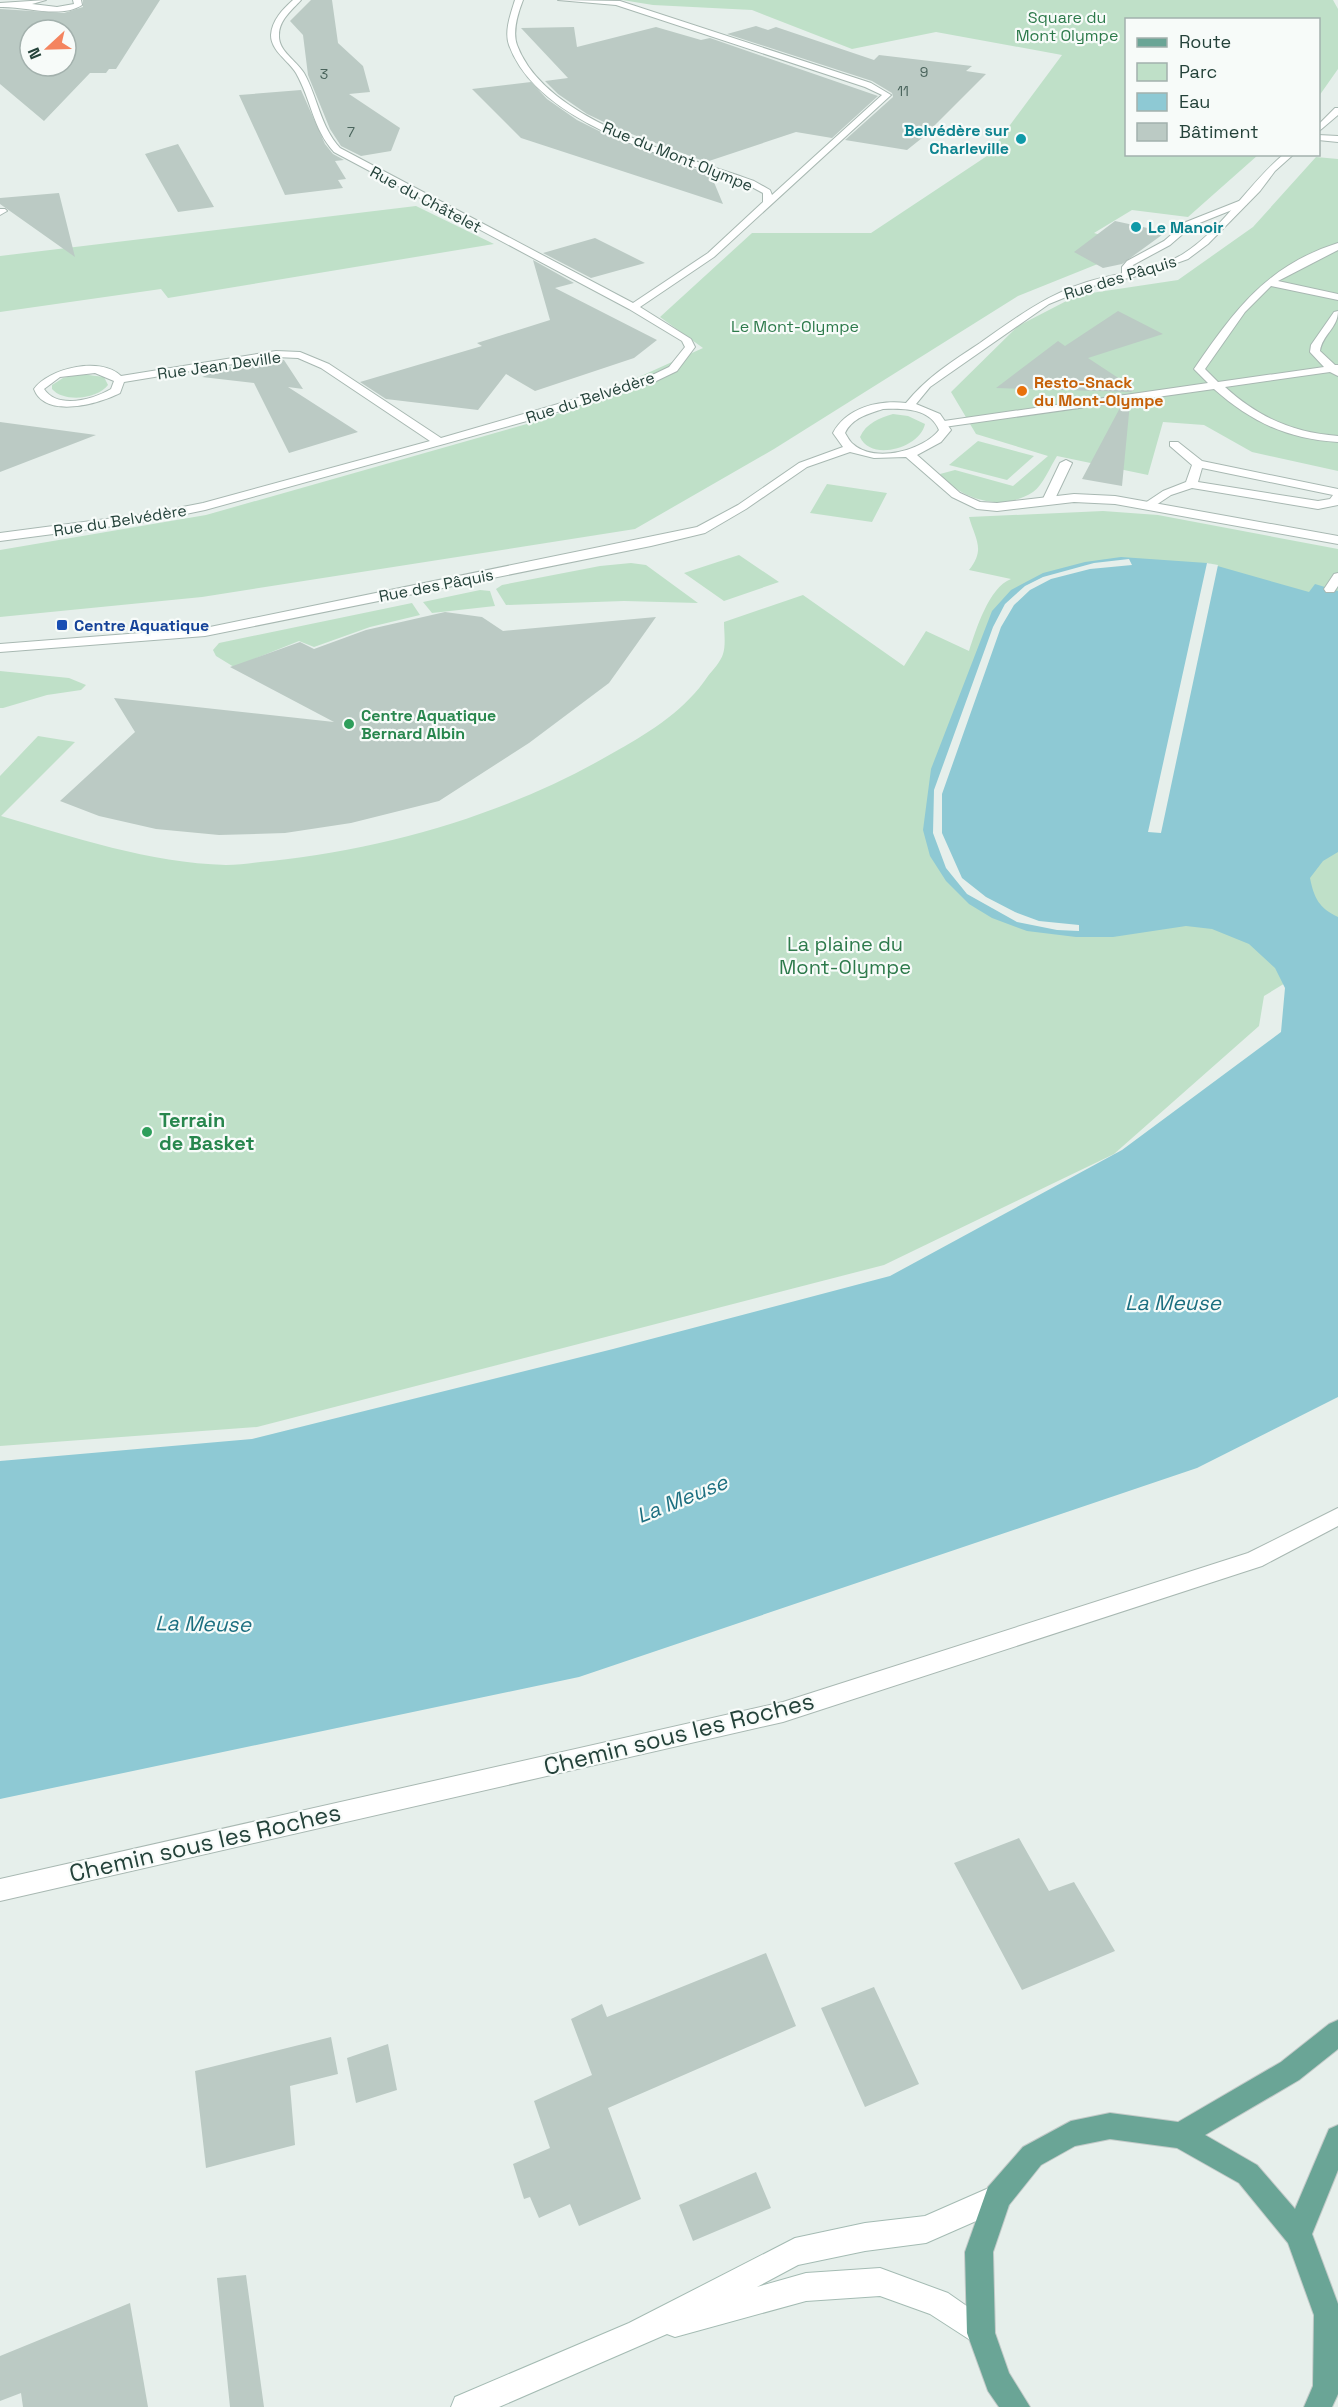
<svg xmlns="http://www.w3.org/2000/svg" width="1338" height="2407" font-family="'Space Grotesk',sans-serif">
  <rect width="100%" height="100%" fill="#e6efeb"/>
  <path fill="#bfe0c8" d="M622,0H1333L1338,9V69L1319,96L1318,20H1126V154L1258,155L1188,217L1132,210L1094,233L1140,247L1018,296L774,449L635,529L202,597L0,617V550L206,515L548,418L703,348L660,317L752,233H871L987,156L1062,55L936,32L852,49L752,10L653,5Z
    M1316,157L1338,159V471L1252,452L1204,425L1163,422L1148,475L1057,456C1050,467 1043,485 1033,492C1003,512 961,500 940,474L955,470L1013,486L1048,456L976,434L951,392L1018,326L1078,295L1178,280L1253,227Z
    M416,206L494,244L168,298L161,289L0,312V256Z
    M81,374L104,377L108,385C98,399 64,403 52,389V385L63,378Z
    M893,414L908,416L925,424C920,448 871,462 860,437C866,423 880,418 893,414Z
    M978,441L1034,456L1007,480L949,465Z
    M827,484L887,493L872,522L810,513Z
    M1103,511L1158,515L1338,549V951L1264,996L1259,1026L1114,1154L884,1265L257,1427L0,1446V776L38,736L75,742L1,816C73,837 150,863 226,865C241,865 256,862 271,861C392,848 513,812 618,750C652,731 686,709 708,676C713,670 721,661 723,654C726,645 724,631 724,622L803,595L904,666L926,631L969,651C976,630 989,587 1011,579L969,570C986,549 975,539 969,517Z
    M739,555L779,582L724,601L684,573Z
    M631,563L646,565L698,603L624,601L506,605L496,589L502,585L600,566Z
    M480,590L490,591L495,606L432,613L423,602Z
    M412,603L420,615L370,627L314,647L299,641L234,667L216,656L213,650L219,643Z
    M0,671L69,678L86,685L81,690L47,695L3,708H0Z"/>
  <path fill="#8ec9d4" d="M1121,557L1207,563L1309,592L1315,584L1338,591V852L1323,861L1310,878C1314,898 1319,908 1338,917V1397L1197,1468L579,1677L0,1799V1461L252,1439L613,1349L890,1276L1122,1150L1281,1032L1285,988L1275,968L1249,944L1212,929L1186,926L1113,937H1076L1027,931L992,918L969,904L946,881L930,856L923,830L931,769L992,611L1011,590L1043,573L1085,562Z"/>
  <path fill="#e6efeb" d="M1129,559L1132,565L1090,569L1051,579L1030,590L1014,605L1001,627L942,794V833L962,878L986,897L1015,912L1039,921L1079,925V931L1057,930L1017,922L967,894L946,868L933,833L934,790L993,627L1005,604L1025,586L1043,577L1094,563Z
    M1207,563L1218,565L1161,833L1148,832Z"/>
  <path fill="#bbcac4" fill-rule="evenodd" d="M83,0H160L116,69H109L106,73H90L44,121L0,84V9L64,13L83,7ZM30,30H66V66H30Z
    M311,0H332L338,43L363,66L370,92L349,94L400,128L391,151L361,156L341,146L330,129L308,75L303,35L290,21Z
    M756,26L768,30L776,27L874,60L879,55L972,66L966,71L986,74L922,138L907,150L845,140L893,97L892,93L872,81L727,34Z
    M574,27L577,47L656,27L701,40L710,38L878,96L832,138L796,132L706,162L621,130L587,114L558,94L545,81L568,78L521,28Z
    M531,82L547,99L577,120L611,137L711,175L723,204L521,138L472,89Z
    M301,90L325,144L333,154L344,160L335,161L346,179L338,180L343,188L285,195L239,95Z
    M178,144L214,207L178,212L145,154Z
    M59,193L75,257L0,204V198Z
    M1115,221L1166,232L1122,264L1103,268L1074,252Z
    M595,238L645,263L591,278L543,253Z
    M533,260L574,283L555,288L657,340L634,358L535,391L506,374L478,410L386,399L360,382L482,346L477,343L550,320Z
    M1118,311L1163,334L1088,358L1132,387L1134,390L1131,392L996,388L1058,341L1065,346Z
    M276,359L284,360L303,389L288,387L358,432L289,453L254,383L202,377L226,368Z
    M1130,403L1122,486L1082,479L1122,404Z
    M0,422L96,435L0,472Z
    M445,612L482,617L503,631L656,617L609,683L529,743L439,801L351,823L285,833L219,835L156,829L99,816L60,801L135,732L114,698L334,722L230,667L300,642L314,649L366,630Z
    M1019,1838L1049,1891L1074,1882L1115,1951L1022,1990L954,1863Z
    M766,1953L796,2026L608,2108L641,2199L579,2226L570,2204L539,2218L530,2197L524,2199L513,2164L550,2148L534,2101L592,2075L571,2019L602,2004L607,2017Z
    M874,1987L919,2084L865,2107L821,2008Z
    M331,2037L338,2074L290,2086L295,2145L206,2168L195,2071Z
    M388,2044L397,2090L356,2103L347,2058Z
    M756,2172L771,2208L693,2241L679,2205Z
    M246,2275L264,2407H230L217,2278Z
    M130,2303L148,2407H23L21,2393L0,2401V2356Z"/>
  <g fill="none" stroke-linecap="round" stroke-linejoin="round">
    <defs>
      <path id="service" d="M1318,135L1338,136V142L1318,140Z
        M1244,199L1247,200V204L1192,226L1170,245L1133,265L1130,278L1122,276V267L1127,261L1164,241L1186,222Z
        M1338,243V250L1278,281L1338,294V300L1271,286L1245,312L1205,369L1218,382L1324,367L1310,352L1311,345L1334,312L1338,311C1338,328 1322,335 1320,351L1335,365H1338V376L1330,372L1225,387C1258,417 1293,433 1338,436V442C1288,439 1251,422 1214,389L944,427L938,424L944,421L1208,383L1194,369C1234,311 1267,265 1338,243Z
        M1170,442H1178L1202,461L1338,489V505L1318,509L1192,488L1171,495L1153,507H1145V503L1163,491L1186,482L1192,465L1170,446ZM1202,468L1333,495L1330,499L1318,501L1198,482Z
        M1066,460L1072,463L1053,503L1043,505L1041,503L1060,463Z
        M1338,573V586L1334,592H1326L1324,589L1334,574Z"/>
      <path id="minor" d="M46,0L32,4L57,7L74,4L73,0H81L82,5C61,19 25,6 0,7V3Z
        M293,0H301C292,10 279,20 279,35C278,51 296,60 304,73C318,98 320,126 340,148L633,303L708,253L763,202V193L748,185C675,158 538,126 509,45C504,31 511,13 515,0H523C518,13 512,31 517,45C546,123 683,155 754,181L770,190L772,195L882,95L865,87L616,5L558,0L620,1L871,83L891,95L714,257L640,307L691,339L695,347L677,371L652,383L534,419L205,510L152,521L0,541V533L152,513L203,503L430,441L321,368L298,358L276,357L124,382L120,393C99,404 45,419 34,389C49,368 101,356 121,376L276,351L300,352L329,364L441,438L644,379L669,367L685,347L682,341L629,309L334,152C313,129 311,99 296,73C288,60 271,51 271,35C272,20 283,9 293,0ZM95,373L114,381L111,389C94,399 58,410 44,389L60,377Z
        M1335,108H1338V115L1318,132V125Z
        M1284,154H1294L1275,171L1260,191L1208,244L1188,259L1146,274L1093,286L1049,304L930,387L916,404L940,414L951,430L941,442L917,455L960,493L980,502L997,503L1074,494L1115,496L1338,536V544L1115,504L1074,502L997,511L977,509L952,497L906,457L874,458L850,452L807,467L746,509L705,533L651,546L205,636L0,652V644L205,628L697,527L738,505L799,463L843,447L833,433C847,407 879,400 906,403C927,377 953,361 980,343C1014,319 1046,295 1087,282C1118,272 1155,271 1183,254C1224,228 1248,184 1284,154ZM883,409C903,408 930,408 939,430C924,450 875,464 853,444C850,442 847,436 845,433C852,418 868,414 883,409Z
        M0,209H5L7,211L0,215Z"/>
      <path id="tertiary" d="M1338,1508V1526L1262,1566L783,1722L0,1901V1879L783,1702L1248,1553Z"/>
      <path id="secondary" d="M998,2184L1008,2187L1011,2197L1008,2207L926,2243L865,2251L798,2265L757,2287L806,2273L880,2268L948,2293L991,2323L995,2333L991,2343L981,2347L930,2314L880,2296L806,2301L675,2337L667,2334L499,2407H451L455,2397L629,2323L795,2238L865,2223L925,2216Z"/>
      <path id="primary" d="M1338,2020V2049L1299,2080L1205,2135L1257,2165L1295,2209L1329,2129L1338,2125V2170L1312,2234L1338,2304V2394L1332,2407H1304L1313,2386L1314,2315L1288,2243L1239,2183L1177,2148L1110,2139L1075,2146L1041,2165L1009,2205L993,2252L995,2333L1009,2373L1030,2407H999L988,2391L967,2333L965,2252L988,2187L1023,2147L1071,2121L1110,2113L1178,2122L1281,2062L1329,2024Z"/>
    </defs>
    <use href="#service" stroke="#a8b8b2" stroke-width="2"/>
    <use href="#minor" stroke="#a8b8b2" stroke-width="2"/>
    <use href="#tertiary" stroke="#a8b8b2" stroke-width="2"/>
    <use href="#secondary" stroke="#a4bbb3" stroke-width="2"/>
    <use href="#primary" stroke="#c2cac8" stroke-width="2"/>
    <use href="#service" fill="#fff" fill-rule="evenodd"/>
    <use href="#minor" fill="#fff" fill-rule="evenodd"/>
    <use href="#tertiary" fill="#fff" fill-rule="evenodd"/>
    <use href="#secondary" fill="#fff" fill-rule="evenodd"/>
    <use href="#primary" fill="#6aa596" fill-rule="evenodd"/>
  </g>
  <g fill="#0f9aa8" stroke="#f7fbf9" stroke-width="2">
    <circle cx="1021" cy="139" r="6"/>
    <circle cx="1136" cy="227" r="6"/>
  </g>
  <circle fill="#e8710a" stroke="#f7fbf9" stroke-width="2" cx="1022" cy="391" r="6"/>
  <rect fill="#1a4fb4" stroke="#f7fbf9" stroke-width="2" x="56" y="619" width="12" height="12" rx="3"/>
  <g fill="#2e9e5b" stroke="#f7fbf9" stroke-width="2">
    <circle cx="349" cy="724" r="6"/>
    <circle cx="147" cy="1132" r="6"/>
  </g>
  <g text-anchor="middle" stroke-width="4.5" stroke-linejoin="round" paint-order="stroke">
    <g font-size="14" fill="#4a645c">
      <text x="924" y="77">9</text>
      <text x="324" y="79">3</text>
      <text x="903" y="96">11</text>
      <text x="351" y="137">7</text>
    </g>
    <g font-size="16" fill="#2d7a4b" stroke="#f7fbf9">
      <text x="1067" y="23">Square du<tspan x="1067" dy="18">Mont Olympe</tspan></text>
      <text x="795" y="332">Le Mont-Olympe</text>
    </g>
    <g font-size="16" font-weight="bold" fill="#0d838f" stroke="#f7fbf9" text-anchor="end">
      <text x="1009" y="136">Belvédère sur<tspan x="1009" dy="18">Charleville</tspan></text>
      <text x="1148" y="233" text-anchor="start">Le Manoir</text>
    </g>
    <g font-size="16" fill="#24423a" stroke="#f7fbf9">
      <text transform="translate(678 156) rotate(22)" y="6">Rue du Mont Olympe</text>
      <text transform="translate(426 199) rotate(28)" y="6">Rue du Châtelet</text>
      <text transform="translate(1120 277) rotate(-17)" y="6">Rue des Pâquis</text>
      <text transform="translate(219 365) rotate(-8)" y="6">Rue Jean Deville</text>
      <text transform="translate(590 397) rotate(-18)" y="6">Rue du Belvédère</text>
      <text transform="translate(120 520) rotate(-9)" y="6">Rue du Belvédère</text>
      <text transform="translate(436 585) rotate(-11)" y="6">Rue des Pâquis</text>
    </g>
    <g font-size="16" font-weight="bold" fill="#c56008" stroke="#f7fbf9" text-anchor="start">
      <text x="1034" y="388">Resto-Snack<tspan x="1034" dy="18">du Mont-Olympe</tspan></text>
    </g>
    <g font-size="16" font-weight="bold" fill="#164399" stroke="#f7fbf9" text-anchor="start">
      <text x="74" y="631">Centre Aquatique</text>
    </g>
    <g font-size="16" font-weight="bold" fill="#27864d" stroke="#f7fbf9" text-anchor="start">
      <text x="361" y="721">Centre Aquatique<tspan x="361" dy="18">Bernard Albin</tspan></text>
    </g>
    <g font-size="20" fill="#2d7a4b" stroke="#f7fbf9">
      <text x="845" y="951">La plaine du<tspan x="845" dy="23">Mont-Olympe</tspan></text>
    </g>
    <g font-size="20" font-weight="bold" fill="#27864d" stroke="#f7fbf9" text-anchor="start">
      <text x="159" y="1127">Terrain<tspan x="159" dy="23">de Basket</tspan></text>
    </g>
    <g font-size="21" font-style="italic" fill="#1c6f80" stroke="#f7fbf9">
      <text x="1173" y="1310">La Meuse</text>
      <text transform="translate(682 1499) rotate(-22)" y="7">La Meuse</text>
      <text transform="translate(203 1624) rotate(1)" y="7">La Meuse</text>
    </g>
    <g font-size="24" fill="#24423a" stroke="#f7fbf9">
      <text transform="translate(679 1734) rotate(-14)" y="8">Chemin sous les Roches</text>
      <text transform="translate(205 1843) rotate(-13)" y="8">Chemin sous les Roches</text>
    </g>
  </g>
  <rect x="1125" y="18" width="195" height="138" fill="#f7fbf9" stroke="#a3b1ad" stroke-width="1.5"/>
  <rect x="1137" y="38" width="30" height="9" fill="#6aa596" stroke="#a3b1ad" stroke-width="1.5"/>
  <text x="1179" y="48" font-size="18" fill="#24423a">Route</text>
  <rect x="1137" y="63" width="30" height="18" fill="#bfe0c8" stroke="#a3b1ad" stroke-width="1.5"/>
  <text x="1179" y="78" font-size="18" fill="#24423a">Parc</text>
  <rect x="1137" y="93" width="30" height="18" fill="#8ec9d4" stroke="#a3b1ad" stroke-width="1.5"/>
  <text x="1179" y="108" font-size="18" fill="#24423a">Eau</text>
  <rect x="1137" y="123" width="30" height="18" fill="#bbcac4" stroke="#a3b1ad" stroke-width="1.5"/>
  <text x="1179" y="138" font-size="18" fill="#24423a">Bâtiment</text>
  <g transform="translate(48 48) rotate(248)"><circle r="28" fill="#f7fbf9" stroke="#a3b1ad" stroke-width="1.5"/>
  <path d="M0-4.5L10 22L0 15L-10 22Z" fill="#f4845f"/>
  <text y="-9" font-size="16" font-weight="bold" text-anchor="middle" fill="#24423a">N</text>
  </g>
</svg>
